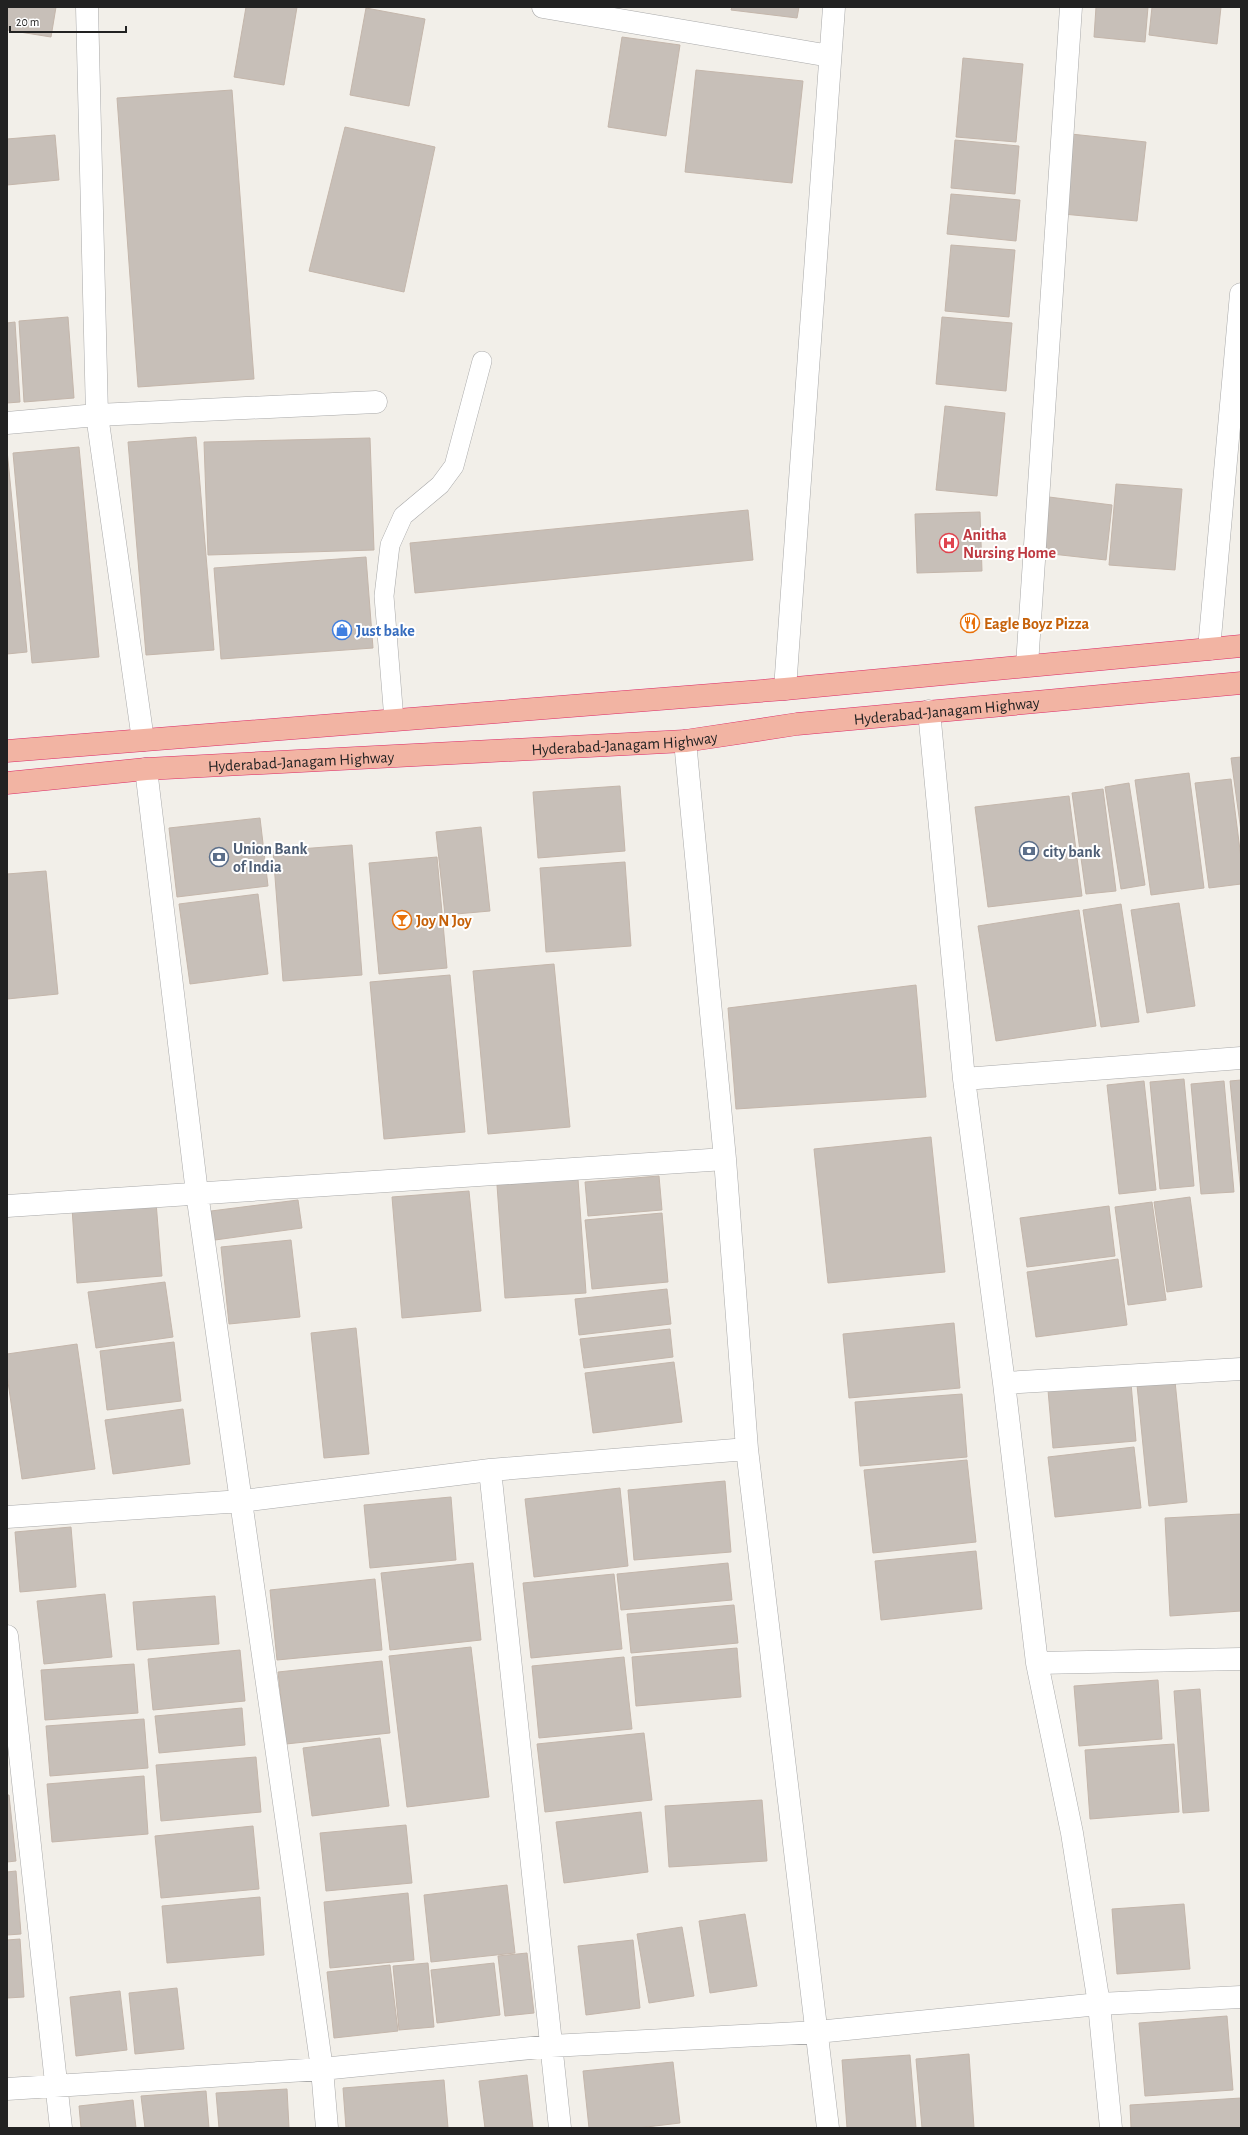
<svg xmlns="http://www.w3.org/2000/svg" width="1248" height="2135" font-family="'Alegreya Sans',sans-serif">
  <rect width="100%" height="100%" fill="#f2efe9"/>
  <path fill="#c7bfb8" stroke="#c4b6ab" d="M7,7H56L51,37L7,30Z
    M246,7H297L284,85L234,77Z
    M732,7H799L797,18L731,10Z
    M1096,7H1148L1145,42L1094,37Z
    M1152,7H1221L1217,44L1149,35Z
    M366,8L425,19L409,106L350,95Z
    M622,37L680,45L666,136L608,127Z
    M963,58L1023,64L1016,142L956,137Z
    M696,70L803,81L792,183L685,172Z
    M232,90L254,379L138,387L117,98Z
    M345,127L435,147L404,292L309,271Z
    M1071,134L1146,142L1137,221L1063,214Z
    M55,135L59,180L7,185V139Z
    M955,140L1019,146L1015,194L951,188Z
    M951,194L1020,200L1016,241L947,234Z
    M951,245L1015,250L1009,317L945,311Z
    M68,317L74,398L24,402L19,321Z
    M942,317L1012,323L1006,391L936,384Z
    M15,322L20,402L7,403V323Z
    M945,406L1005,413L997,496L936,490Z
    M196,437L214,650L146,655L128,442Z
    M370,438L374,550L208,555L204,442Z
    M79,447L99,657L32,663L13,453Z
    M7,450L27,652L7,654Z
    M1116,484L1182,489L1175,570L1109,565Z
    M1049,497L1112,505L1106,560L1043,553Z
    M748,510L753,560L415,593L410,543Z
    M980,512L982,571L917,573L915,514Z
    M366,557L373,648L221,659L214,568Z
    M1241,757V831L1231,758Z
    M1189,773L1204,888L1151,895L1135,780Z
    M1231,779L1241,858V884L1209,888L1195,783Z
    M1129,783L1145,885L1121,889L1105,787Z
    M620,786L625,851L538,858L533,792Z
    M1103,789L1116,891L1086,894L1072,793Z
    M1069,796L1082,896L988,907L975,807Z
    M260,818L268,886L177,897L169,828Z
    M481,827L490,911L445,915L436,832Z
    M352,845L362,975L283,981L273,851Z
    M437,857L447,968L379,974L369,863Z
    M625,862L631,946L546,952L540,868Z
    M46,871L58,994L7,999V874Z
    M258,894L268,974L190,984L179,904Z
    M1179,903L1195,1006L1147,1013L1131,910Z
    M1121,904L1139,1022L1101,1027L1083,910Z
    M1079,910L1096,1026L996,1041L978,926Z
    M554,964L570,1127L488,1134L473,971Z
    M450,975L465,1132L384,1139L370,982Z
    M916,985L926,1097L736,1109L728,1008Z
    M1184,1079L1194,1186L1160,1189L1150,1082Z
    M1241,1080V1193L1230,1081Z
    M1144,1081L1156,1190L1119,1194L1107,1085Z
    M1224,1081L1234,1192L1201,1194L1191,1084Z
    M931,1137L945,1272L828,1283L814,1149Z
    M659,1176L662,1210L588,1216L585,1182Z
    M578,1179L586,1293L505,1298L497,1185Z
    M469,1191L481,1311L402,1318L392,1197Z
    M1190,1197L1202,1287L1167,1292L1154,1202Z
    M298,1200L302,1228L215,1240L211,1211Z
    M156,1202L162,1276L77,1283L72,1208Z
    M1152,1202L1166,1300L1128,1305L1115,1207Z
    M1109,1206L1115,1256L1027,1267L1020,1218Z
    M662,1213L668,1282L592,1289L585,1220Z
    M291,1240L300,1317L229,1324L221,1247Z
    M1118,1259L1127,1325L1036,1337L1027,1272Z
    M165,1282L173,1337L96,1348L88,1292Z
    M667,1289L671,1324L579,1335L575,1299Z
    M954,1323L960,1388L849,1398L843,1334Z
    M356,1328L369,1454L324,1458L311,1333Z
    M670,1329L673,1357L584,1368L580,1339Z
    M174,1342L181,1401L107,1410L100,1351Z
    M77,1344L95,1469L22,1479L7,1375V1354Z
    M674,1362L682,1422L593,1433L585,1373Z
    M1175,1381L1187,1502L1149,1506L1137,1385Z
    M1131,1383L1136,1441L1053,1448L1048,1390Z
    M962,1394L967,1457L860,1466L855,1402Z
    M183,1409L190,1464L113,1474L105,1420Z
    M1134,1447L1141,1508L1055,1517L1048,1457Z
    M967,1460L976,1542L873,1553L864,1470Z
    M725,1481L731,1552L634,1560L628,1490Z
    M620,1488L628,1566L534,1577L525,1499Z
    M451,1497L456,1560L370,1568L364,1505Z
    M1241,1514V1611L1170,1616L1165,1518Z
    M71,1527L76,1587L20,1592L15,1532Z
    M976,1551L982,1609L881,1620L875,1561Z
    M473,1563L481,1640L390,1650L381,1573Z
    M728,1563L732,1600L621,1610L617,1574Z
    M614,1574L622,1649L531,1658L523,1583Z
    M375,1579L382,1650L277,1660L270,1590Z
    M105,1594L112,1657L44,1664L37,1601Z
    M215,1596L219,1644L137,1650L133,1602Z
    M734,1605L738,1643L631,1653L627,1614Z
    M471,1647L489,1797L407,1807L389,1656Z
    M737,1648L741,1697L636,1706L632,1657Z
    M240,1650L245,1701L153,1710L148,1659Z
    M624,1657L632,1729L539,1738L532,1666Z
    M382,1661L390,1733L286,1744L278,1672Z
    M134,1664L138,1713L45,1720L41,1670Z
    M1158,1680L1162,1739L1079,1746L1074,1686Z
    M1200,1689L1209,1811L1183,1813L1174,1691Z
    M242,1708L245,1745L159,1753L155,1716Z
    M144,1719L148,1768L50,1776L46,1726Z
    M644,1733L652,1800L545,1812L537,1744Z
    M380,1738L389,1806L312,1816L303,1748Z
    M1174,1744L1179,1812L1090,1819L1085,1750Z
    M256,1757L261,1812L161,1821L156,1765Z
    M144,1776L148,1834L52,1842L47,1784Z
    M7,1795H9L16,1861L7,1862Z
    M762,1800L767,1861L669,1867L665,1806Z
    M641,1812L648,1872L564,1883L556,1822Z
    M406,1825L412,1883L326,1891L320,1833Z
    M253,1826L259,1889L161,1898L155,1836Z
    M16,1871L21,1934L7,1935V1872Z
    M507,1885L515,1953L431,1962L424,1895Z
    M408,1893L414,1960L330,1968L324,1902Z
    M260,1897L264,1955L167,1963L162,1906Z
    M1184,1904L1190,1969L1117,1974L1112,1909Z
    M745,1914L757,1986L710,1993L699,1921Z
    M682,1927L694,1996L649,2003L637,1934Z
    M20,1939L24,1997L7,1998V1940Z
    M633,1940L640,2008L586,2015L578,1946Z
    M527,1953L534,2013L505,2016L498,1956Z
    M428,1963L434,2027L399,2030L393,1966Z
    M494,1963L500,2015L437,2023L431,1970Z
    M390,1965L398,2031L334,2038L327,1972Z
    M177,1988L184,2049L135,2054L129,1993Z
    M120,1991L127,2050L76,2056L70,1997Z
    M1227,2016L1233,2090L1145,2096L1139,2023Z
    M969,2054L974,2128H922L916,2059Z
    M910,2055L916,2128H847L842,2060Z
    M673,2062L680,2123L638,2128H589L583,2071Z
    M527,2075L533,2128H485L479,2081Z
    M444,2080L448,2128H346L343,2088Z
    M287,2089L289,2128H219L216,2093Z
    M206,2091L209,2128H145L141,2096Z
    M1241,2098V2128H1131L1130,2105Z
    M133,2100L136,2128H81L79,2106Z"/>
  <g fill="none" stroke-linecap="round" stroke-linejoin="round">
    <defs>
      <path id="service" d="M394,720L384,596L390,545L403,516L440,485L454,466L482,361"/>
      <path id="minor" d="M87,7L97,415L143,740
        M543,7L830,56
        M7,423L97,415L376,402
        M1209,649L1241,294
        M1027,665L1071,7
        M785,689L834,7
        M929,711L964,1079L1004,1383L1037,1663L1072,1833L1099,2004L1111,2128
        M685,741L725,1159L747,1449L828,2128
        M146,769L197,1193L322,2069L327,2128
        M964,1079L1241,1058
        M7,1206L725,1159
        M1004,1383L1241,1369
        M490,1470L560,2128
        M7,1517L242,1501L490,1470L747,1449
        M7,1636L61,2128
        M1037,1663L1241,1659
        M7,2089L322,2069L551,2046L817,2032L1099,2004L1241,1997"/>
      <g id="trunk">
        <path d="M7,751L785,689L1241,646"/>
        <path id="s1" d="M7,783L146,769L685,741L797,724L1241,683"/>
      </g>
    </defs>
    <use href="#service" stroke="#a9a9a9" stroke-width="20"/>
    <use href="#minor" stroke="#a9a9a9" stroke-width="23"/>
    <use href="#trunk" stroke="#dc2a67" stroke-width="23"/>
    <use href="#service" stroke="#fff" stroke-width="19"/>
    <use href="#minor" stroke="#fff" stroke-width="22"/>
    <use href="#trunk" stroke="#f2b4a3" stroke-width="22"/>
  </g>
  <defs>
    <symbol id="hospital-ring" viewBox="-11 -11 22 22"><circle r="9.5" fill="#fff" stroke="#e0444e" stroke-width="1.5"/><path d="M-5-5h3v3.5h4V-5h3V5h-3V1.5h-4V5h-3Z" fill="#e0444e"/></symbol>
    <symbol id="restaurant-ring" viewBox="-11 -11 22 22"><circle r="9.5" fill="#fff" stroke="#e8710a" stroke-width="1.5"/><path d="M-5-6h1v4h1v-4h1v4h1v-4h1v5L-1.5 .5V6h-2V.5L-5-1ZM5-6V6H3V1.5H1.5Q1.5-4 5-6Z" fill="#e8710a"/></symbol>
    <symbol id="shop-ring" viewBox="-11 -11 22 22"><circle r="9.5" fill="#fff" stroke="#3f7fe0" stroke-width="1.5"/><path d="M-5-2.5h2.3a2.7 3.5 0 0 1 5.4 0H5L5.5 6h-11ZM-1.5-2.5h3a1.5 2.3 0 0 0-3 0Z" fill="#3f7fe0"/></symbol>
    <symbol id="bank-ring" viewBox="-11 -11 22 22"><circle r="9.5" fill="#fff" stroke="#5c6f8a" stroke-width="1.5"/><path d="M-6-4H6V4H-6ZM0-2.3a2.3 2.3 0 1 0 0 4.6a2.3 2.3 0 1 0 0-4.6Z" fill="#5c6f8a"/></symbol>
    <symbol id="bar-ring" viewBox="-11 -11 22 22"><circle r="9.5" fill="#fff" stroke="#e8710a" stroke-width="1.5"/><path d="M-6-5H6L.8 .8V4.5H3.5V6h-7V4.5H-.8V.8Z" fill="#e8710a"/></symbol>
  </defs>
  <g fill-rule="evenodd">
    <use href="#hospital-ring" x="938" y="532" width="22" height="22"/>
    <use href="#restaurant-ring" x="959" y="612" width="22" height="22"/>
    <use href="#shop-ring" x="331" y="619" width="22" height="22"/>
    <use href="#bank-ring" x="1018" y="840" width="22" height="22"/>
    <use href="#bank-ring" x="208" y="846" width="22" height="22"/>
    <use href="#bar-ring" x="391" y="909" width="22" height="22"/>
  </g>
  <g text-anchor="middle" stroke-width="4" stroke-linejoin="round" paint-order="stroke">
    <g font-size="16" font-weight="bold" fill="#be3a42" stroke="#fff" text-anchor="start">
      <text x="963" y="540">Anitha<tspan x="963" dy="18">Nursing Home</tspan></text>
    </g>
    <g font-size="16" font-weight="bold" fill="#c56008" stroke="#fff" text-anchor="start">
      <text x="984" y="629">Eagle Boyz Pizza</text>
      <text x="416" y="926">Joy N Joy</text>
    </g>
    <g font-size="16" font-weight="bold" fill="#366cbe" stroke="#fff" text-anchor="start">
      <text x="356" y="636">Just bake</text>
    </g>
    <g font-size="16" fill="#222" stroke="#fff">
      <text dy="6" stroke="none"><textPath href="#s1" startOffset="943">Hyderabad-Janagam Highway</textPath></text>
      <text dy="6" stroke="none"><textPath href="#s1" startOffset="619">Hyderabad-Janagam Highway</textPath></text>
      <text dy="6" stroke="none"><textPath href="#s1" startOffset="295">Hyderabad-Janagam Highway</textPath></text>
    </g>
    <g font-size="16" font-weight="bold" fill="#4e5e75" stroke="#fff" text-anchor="start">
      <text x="233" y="854">Union Bank<tspan x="233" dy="18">of India</tspan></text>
      <text x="1043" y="857">city bank</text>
    </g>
  </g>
  <rect width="1248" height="2135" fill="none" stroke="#222222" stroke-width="16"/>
  <path d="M10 26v6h116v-6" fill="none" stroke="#222222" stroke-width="2"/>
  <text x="16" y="26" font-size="12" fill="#222222" stroke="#ffffff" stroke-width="3" paint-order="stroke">20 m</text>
</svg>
